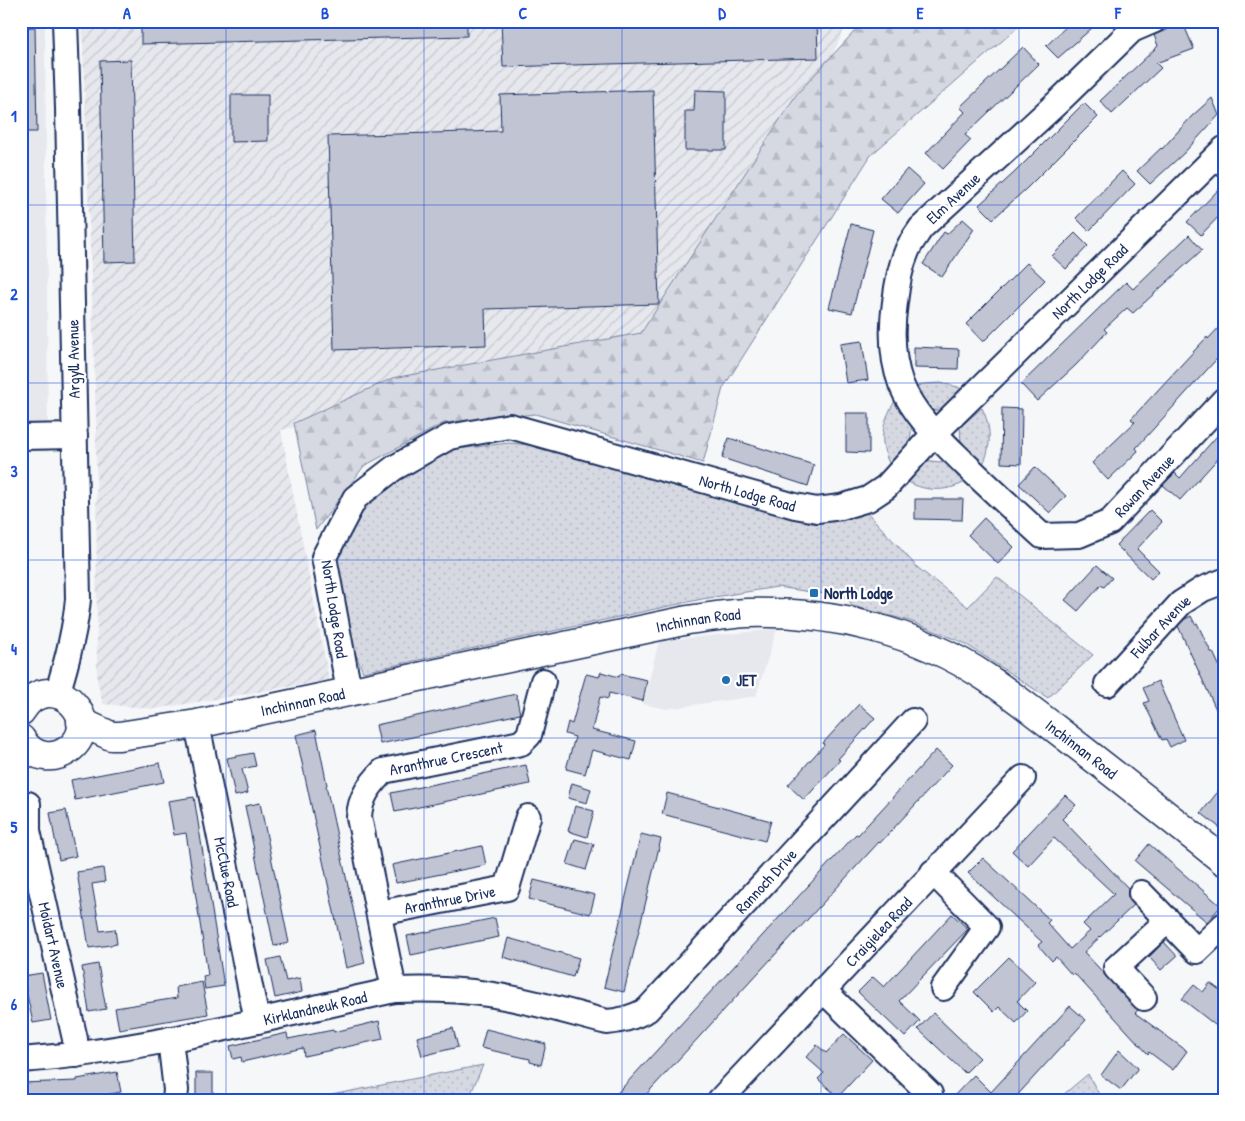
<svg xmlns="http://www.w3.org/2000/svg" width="1245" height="1121" font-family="'Patrick Hand',sans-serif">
  <defs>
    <pattern id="industrial-furrows" width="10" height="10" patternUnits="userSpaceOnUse" patternTransform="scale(1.25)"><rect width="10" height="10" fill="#e6e8ee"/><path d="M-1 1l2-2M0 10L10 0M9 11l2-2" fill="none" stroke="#c5c7ce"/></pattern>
    <pattern id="grass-dots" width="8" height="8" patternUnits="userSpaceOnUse" patternTransform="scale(1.25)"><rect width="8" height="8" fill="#d6d9e2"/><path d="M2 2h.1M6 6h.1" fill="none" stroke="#b7bbc4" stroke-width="1.8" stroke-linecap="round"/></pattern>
    <pattern id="forest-firs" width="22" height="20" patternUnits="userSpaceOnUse" patternTransform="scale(1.25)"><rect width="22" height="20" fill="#d6d9e2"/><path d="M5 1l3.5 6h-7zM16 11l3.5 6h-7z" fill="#b7bbc4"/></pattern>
  </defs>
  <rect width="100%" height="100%" fill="#f6f7f9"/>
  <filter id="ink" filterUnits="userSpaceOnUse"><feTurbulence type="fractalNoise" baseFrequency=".02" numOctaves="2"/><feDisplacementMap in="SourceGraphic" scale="10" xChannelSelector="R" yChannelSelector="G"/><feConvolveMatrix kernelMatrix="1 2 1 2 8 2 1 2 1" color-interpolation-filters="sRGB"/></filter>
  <g filter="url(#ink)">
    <path fill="#e6e8ee" d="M21,21H45L48,452L21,451Z
      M777,629L756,696L666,709L643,704L659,641Z"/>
    <path fill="url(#industrial-furrows)" d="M82,21H848L818,87L649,353L281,430L329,680L155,709L103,704L97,681L96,417Z"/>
    <path fill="url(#grass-dots)" stroke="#7884a0" d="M941,383L958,387L966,392L946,412L938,410L929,411L916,387L923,384Z
      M895,401L912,426L910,440L912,447L891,467C878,443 881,424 895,401Z
      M982,408C991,426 992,446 983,464L961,443L960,427Z
      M509,443L552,447L805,521L836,519L865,510L918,568L968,607L997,577L1093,655L1048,698L964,643L910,621L852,606L846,597L777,587L702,599L363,672L353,648L337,573L336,550L356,510L386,480L440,451Z
      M948,459L967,481C946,493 923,492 903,479L923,460L940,462Z
      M483,1065L468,1100H306Z
      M1088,1074L1102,1100H1057Z"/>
    <path fill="url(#forest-firs)" stroke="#7884a0" d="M864,21H1025L871,155L723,388L703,463L535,414L444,423L364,466L316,530L294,423L393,378L641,333L796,95Z"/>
    <path fill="#c0c4d3" stroke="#1b2f5e" d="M141,21H467V36L141,44Z
      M501,21H817L818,58L503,67Z
      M1072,21H1100L1058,58L1046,46Z
      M1183,23L1194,49L1156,63L1161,68L1112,114L1100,101L1158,46L1154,35Z
      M35,27L37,132H21V28Z
      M1023,47L1039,64L965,135L971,140L943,169L926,153L965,112L960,107Z
      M131,60L135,261L104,262L100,61Z
      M653,90L659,304L485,309L486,345L334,350L328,136L501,131L500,95Z
      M695,90L726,91V150H685V111H694Z
      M231,95H268V141L231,142Z
      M1212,98L1219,115L1184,153L1150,184L1137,171L1161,148L1162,149L1192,116Z
      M1084,103L1098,117L1028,187L993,219L979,205L1014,173Z
      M907,169L924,184L898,213L881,199Z
      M1122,171L1135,184L1089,231L1076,218Z
      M1224,184V211L1201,235L1187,222Z
      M963,219L974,229L942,277L923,264L944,232L947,234Z
      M851,224L873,230L852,313L829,308Z
      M1075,233L1088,246L1066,269L1052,256Z
      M1189,235L1202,250L1133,313L1127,308L1104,329L1107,332L1076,365L1037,401L1021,384L1126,282L1133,289Z
      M1027,263L1045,280L983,342L966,324Z
      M1224,322V351L1136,448L1138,451L1108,480L1092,463L1135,422L1131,419L1207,337L1208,339Z
      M862,341L868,380L846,383L840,344Z
      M914,347L959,349L958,369L914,368Z
      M1002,408L1022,409L1021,464L1001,463Z
      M846,413H869V453L846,452Z
      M1224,428V452L1180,500L1163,485L1175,473L1180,478Z
      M729,438L814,465L808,486L722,458Z
      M1035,467L1066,496L1050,513L1019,484Z
      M915,499H963L962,520L915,519Z
      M1150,510L1162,522L1137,549L1159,571L1151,579L1116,545Z
      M984,518L1014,547L998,564L968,535Z
      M1097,565L1112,578L1104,587L1101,585L1078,611L1065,600Z
      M1191,616L1195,624L1197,623L1211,652H1213L1224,676V727L1178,626L1185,619Z
      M601,672L619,677L620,674L647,680L643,701L609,693L608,699L600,697L592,730L636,741L631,760L592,750L585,774L566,769L575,737L565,734L568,722L572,724L586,674L599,677Z
      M1158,681L1184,740L1170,747L1166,739L1162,740L1144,703L1149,701L1143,688Z
      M516,694L520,714L380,744L376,725Z
      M859,704L875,718L838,759L840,760L804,800L788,785L824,745L823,743Z
      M316,730L327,785L326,786L365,963L346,968L296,735Z
      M936,750L952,765L880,843L879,842L641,1100H611L856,834L858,835Z
      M253,753L256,766L242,769L248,793L235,796L227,758Z
      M160,763L164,782L75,800L71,780Z
      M526,765L530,784L395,812L391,793Z
      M572,783L591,789L587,803L568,798Z
      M1224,784V831L1201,813Z
      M667,793L771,821L765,841L662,814Z
      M1065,795L1076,805L1062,819L1128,888V897L1134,905L1084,952L1138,1010L1135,1013L1187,1051L1173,1070L1149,1052L1148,1054L1074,973L1072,975L1056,957L1052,961L1038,945L1042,942L968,873L983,858L1050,920L1047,923L1070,949L1090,931L1083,924L1114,894L1054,838L1028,866L1012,851Z
      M194,797L224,986L205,989L203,976L208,975L186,833L174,835L168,801Z
      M260,803L289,943L274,946L245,806Z
      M575,806L594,811L587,837L568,831Z
      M66,810L76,856L59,860L50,813Z
      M641,834L661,839L624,992L604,987Z
      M575,839L594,844L586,870L567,864Z
      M1149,844L1221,906L1207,922L1135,861Z
      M482,846L486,865L396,883L392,865Z
      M103,868L105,882L92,884L100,931L115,929L117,944L89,948L77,872Z
      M534,880L595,895L590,914L529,899Z
      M952,914L968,929L899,1001L920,1021L905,1037L858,992L873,977L884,987Z
      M495,918L499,937L411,955L407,936Z
      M508,938L579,958L573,977L503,957Z
      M1164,942L1177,956L1161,970L1149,957Z
      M280,957L286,981L300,978L302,992L275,998L267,960Z
      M1009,957L1035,982L1017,1001L1027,1011L1016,1023L999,1007L994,1012L974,992Z
      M98,964L106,1009L89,1012L82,967Z
      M42,973L51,1020L33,1023L23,976Z
      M202,982L208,1014L119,1029L115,1008L177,998L176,987Z
      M1210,983L1224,993V1032L1182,999L1194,985L1203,992Z
      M1070,1006L1086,1020L1013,1100H950L974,1075L991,1092Z
      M933,1013L980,1058L965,1073L918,1029Z
      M379,1021L383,1039L304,1056L303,1048L242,1062L241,1057L233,1059L230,1046L287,1033L288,1039L333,1030L334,1032Z
      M453,1028L458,1047L422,1056L417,1037Z
      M486,1029L546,1044L541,1065L530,1062V1059L481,1048Z
      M844,1034L872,1060L838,1097L818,1079L824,1073L806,1057L817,1045L826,1053Z
      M1119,1050L1138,1068L1121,1090L1101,1075Z
      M117,1072L121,1092L77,1100H21V1083L77,1081V1079Z
      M196,1073H213V1100H196Z"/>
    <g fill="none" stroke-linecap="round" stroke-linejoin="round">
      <defs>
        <g id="minor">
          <path id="s1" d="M1153,21L1132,30L1058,102L921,228C916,236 910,243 907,251C900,267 897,285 895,302C891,330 891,357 901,384C914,416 941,440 965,464C990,488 1016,512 1042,536L1079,535L1110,522L1224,400"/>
          <path d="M21,437L75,436"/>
          <path id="s2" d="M1107,684L1181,603L1203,589L1224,581"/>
          <path id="s3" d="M349,691L324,557L355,498L394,468L449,437L510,426L795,506L817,510L841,507L868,499L886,487L934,434L1224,149"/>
          <path d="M57,694C67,662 75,632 78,599L68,108L65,21"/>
          <path id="s4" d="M197,724L257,1021"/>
          <path id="s5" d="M28,804V831L75,1039L76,1055"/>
          <path d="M933,872L987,927L943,988"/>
          <path d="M1141,893L1197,951L1224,925"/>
          <path id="s6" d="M380,913L507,888L528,817"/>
          <path id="s7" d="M394,990L359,817C360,797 370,785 383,771L521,743L529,735L543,681"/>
          <path d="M823,990L930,1094"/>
          <path d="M1144,998L1116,968L1168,920"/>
          <path d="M170,1039L176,1090L175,1100"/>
          <path id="s8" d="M21,1060C147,1051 271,1017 394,990C425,989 456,989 487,994C528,1000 568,1012 607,1022C622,1021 634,1017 647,1010L913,721"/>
          <path id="s9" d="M720,1100L1023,778"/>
        </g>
        <g id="major">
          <path d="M21,711C27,701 37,693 49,693C58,693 67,697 73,704C104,737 47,781 21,739"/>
          <path id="s10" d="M81,722L111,736H119L197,724L688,620C708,617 728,614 748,613C831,611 917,631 987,678C1018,699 1048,723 1078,746C1127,784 1175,822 1224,861"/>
        </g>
      </defs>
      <use href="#minor" stroke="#1b2f5e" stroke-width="28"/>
      <use href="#major" stroke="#1b2f5e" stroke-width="31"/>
      <use href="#minor" stroke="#fff" stroke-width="24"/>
      <use href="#major" stroke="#fff" stroke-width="28"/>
    </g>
  </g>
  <path fill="none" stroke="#1d4ed8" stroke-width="1" stroke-opacity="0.55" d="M226,21V1100M424,21V1100M622,21V1100M821,21V1100M1019,21V1100M21,205H1224M21,383H1224M21,560H1224M21,738H1224M21,916H1224"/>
  <g fill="#1f6fb2" stroke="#fff" stroke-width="2">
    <rect x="809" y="588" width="10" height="10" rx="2.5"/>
    <circle cx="726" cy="680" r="5"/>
  </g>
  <g text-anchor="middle" stroke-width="4.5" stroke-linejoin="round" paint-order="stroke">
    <g font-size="16" fill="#1b2f5e" stroke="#fff">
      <text transform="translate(953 198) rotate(-43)" y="6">Elm Avenue</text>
      <text dy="6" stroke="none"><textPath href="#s3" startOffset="1059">North Lodge Road</textPath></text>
      <text transform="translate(73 359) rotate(-91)" y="6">Argyll Avenue</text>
      <text dy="6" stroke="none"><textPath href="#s1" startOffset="804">Rowan Avenue</textPath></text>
      <text dy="6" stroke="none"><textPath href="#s3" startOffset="624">North Lodge Road</textPath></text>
      <text transform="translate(335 609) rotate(81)" y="6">North Lodge Road</text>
      <text dy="6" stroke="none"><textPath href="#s10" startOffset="632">Inchinnan Road</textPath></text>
      <text dy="6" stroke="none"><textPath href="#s2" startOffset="79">Fulbar Avenue</textPath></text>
      <text dy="6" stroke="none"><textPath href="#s10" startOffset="228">Inchinnan Road</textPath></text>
      <text dy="6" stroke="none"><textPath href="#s10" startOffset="1052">Inchinnan Road</textPath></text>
      <text dy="6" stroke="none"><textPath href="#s7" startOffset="294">Aranthrue Crescent</textPath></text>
      <text dy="6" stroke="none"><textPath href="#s4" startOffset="151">McClue Road</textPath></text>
      <text dy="6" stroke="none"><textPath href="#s8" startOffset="814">Rannoch Drive</textPath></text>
      <text dy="6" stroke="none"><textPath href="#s6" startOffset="71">Aranthrue Drive</textPath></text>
      <text dy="6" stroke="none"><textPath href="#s9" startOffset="231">Craigielea Road</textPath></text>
      <text dy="6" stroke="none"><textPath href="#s5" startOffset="144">Moidart Avenue</textPath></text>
      <text dy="6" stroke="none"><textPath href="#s8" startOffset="299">Kirklandneuk Road</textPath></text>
    </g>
    <g font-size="16" font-weight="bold" fill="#1b2f5e" stroke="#fff" text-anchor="start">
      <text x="824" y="599">North Lodge</text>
      <text x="736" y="686">JET</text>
    </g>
  </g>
  <rect width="1245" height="1121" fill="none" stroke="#fff" stroke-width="55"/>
  <rect x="28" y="28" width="1190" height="1066" fill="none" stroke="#1d4ed8" stroke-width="2"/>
  <g font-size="16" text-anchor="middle" font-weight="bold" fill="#1d4ed8">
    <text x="127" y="19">A</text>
    <text x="325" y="19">B</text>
    <text x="523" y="19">C</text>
    <text x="722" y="19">D</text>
    <text x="920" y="19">E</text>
    <text x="1118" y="19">F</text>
    <text x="14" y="122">1</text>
    <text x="14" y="300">2</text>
    <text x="14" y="477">3</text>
    <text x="14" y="655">4</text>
    <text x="14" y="833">5</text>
    <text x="14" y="1010">6</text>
  </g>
</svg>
